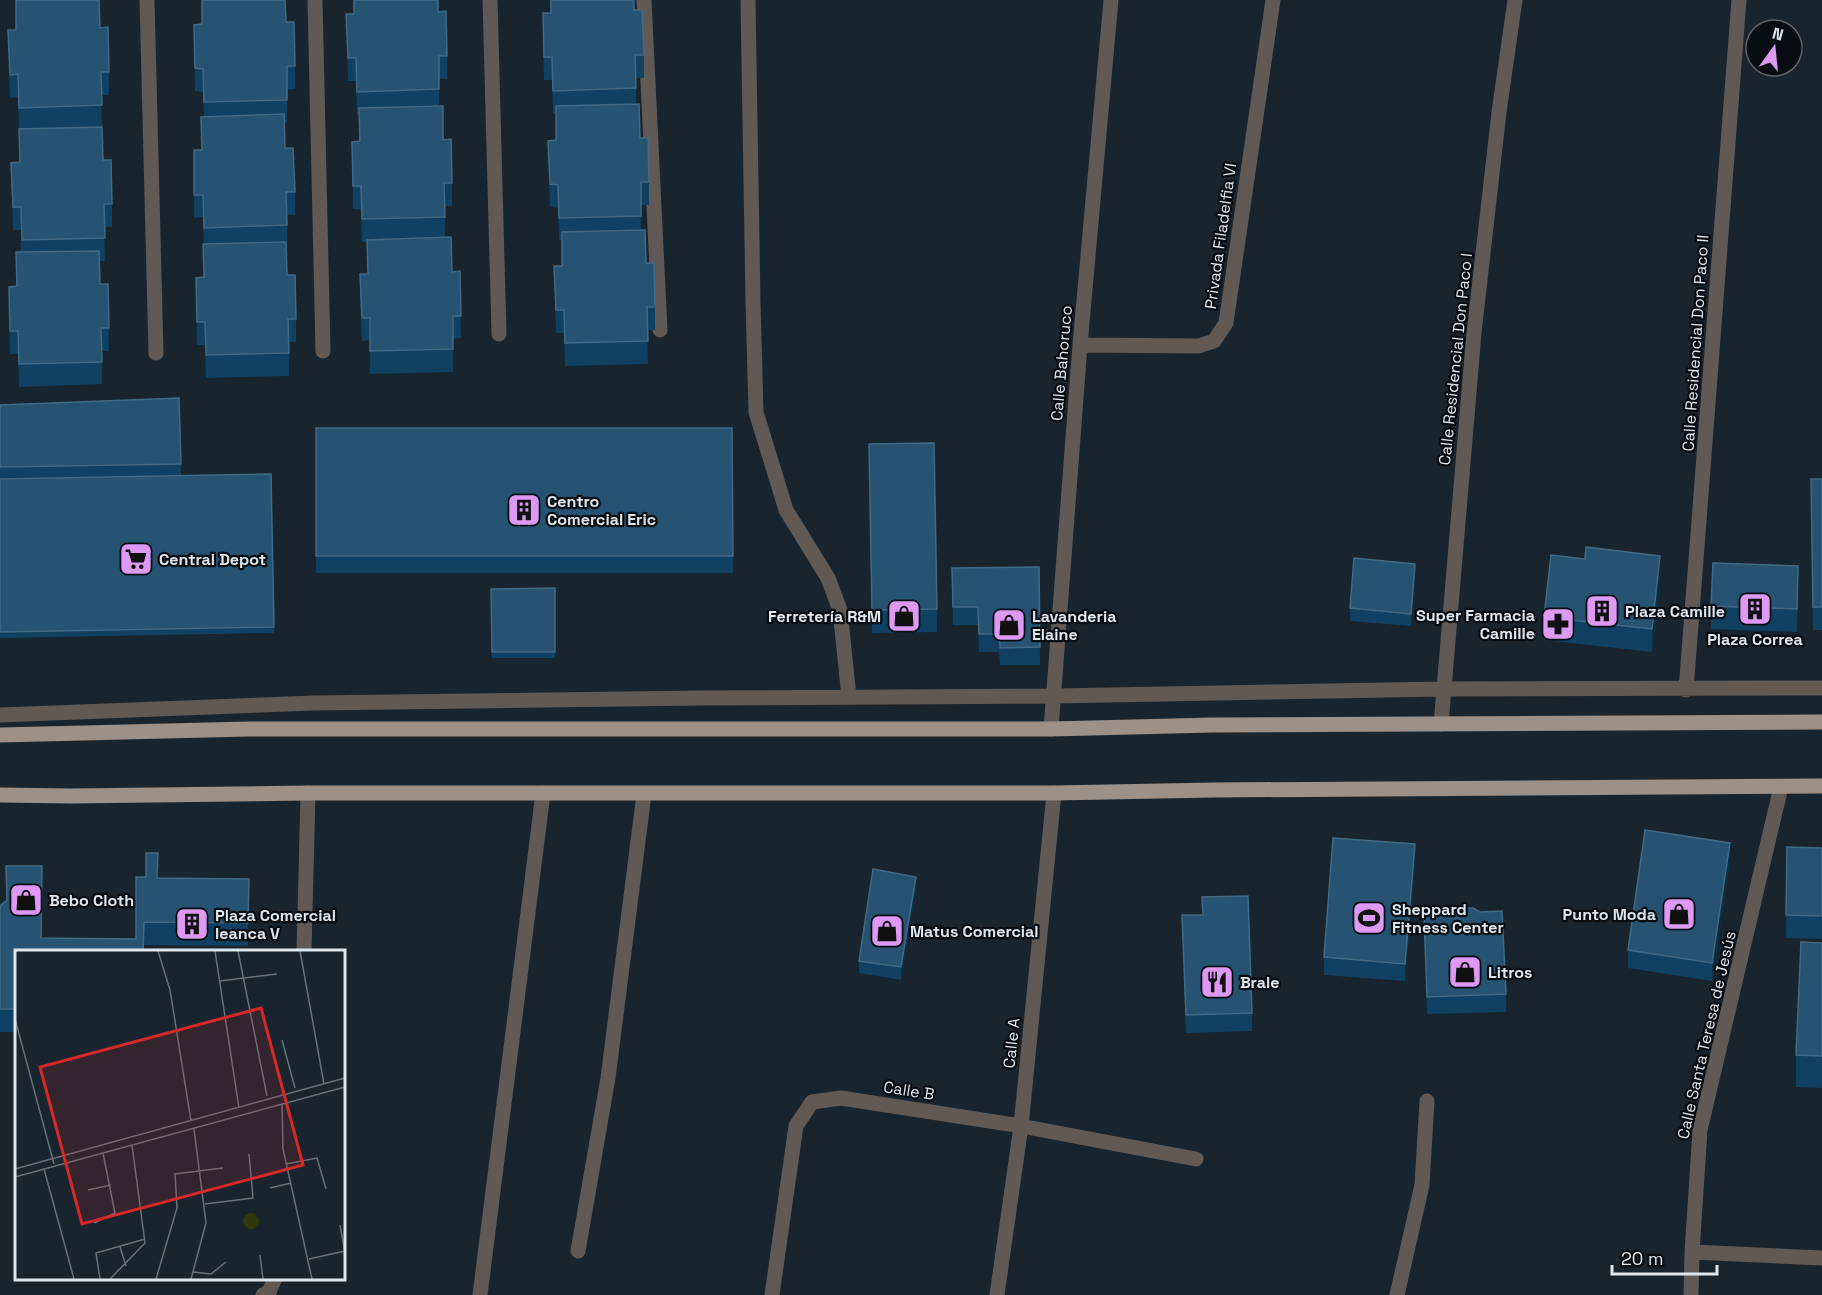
<svg xmlns="http://www.w3.org/2000/svg" width="1822" height="1295" font-family="'Space Grotesk',sans-serif">
  <rect width="100%" height="100%" fill="#18242e"/>
  <g fill="none" stroke-linecap="round" stroke-linejoin="round">
    <path stroke="#605954" stroke-width="15" d="M147,0L156,353
      M315,0L323,351
      M490,0L499,334
      M644,0L660,330
      M748,0L753,302L756,412L786,510L828,578L840,610L849,697
      M1080,345L1199,346L1214,341L1226,323L1273,0
      M1686,690L1739,0
      M0,715L314,703L698,698L1054,696L1444,689L1822,688
      M1441,724L1474,333L1499,112L1515,0
      M1051,729L1080,345L1111,0
      M304,952L308,793
      M578,1251L608,1078L644,794
      M1692,1252L1822,1258
      M263,1295L269,1292L275,1278
      M480,1295L543,793
      M772,1295L796,1126L812,1102L841,1098L1021,1126L1196,1159
      M997,1295L1021,1126L1054,793
      M1397,1295L1422,1185L1427,1101
      M1691,1295L1692,1252L1700,1130L1781,787"/>
    <path stroke="#9d9086" stroke-width="15" d="M0,735L249,729H1051L1212,725L1822,722
      M0,795L71,796L308,793H1054L1214,790L1822,786"/>
  </g>
  <path fill="#104162" d="M201,0L286,22L295,66V89H287V122L285,123V148L295,192V215H287V275L296,319V342H289V376L206,378L205,345H197L196,278L203,277L204,244L203,217L194,218V150H201V117H204L203,92L195,91L194,25L202,24Z
    M354,0H438V12L447,56V79H439V106L443,140L452,183V206H445V238L452,272L460,271L461,338L453,339V372L370,374V340L362,341L360,297V274H368L367,242H362L361,209H353L352,142L359,141V114L357,115L356,81H348L346,14H354Z
    M550,0L634,10L644,55V78H636V104L640,138L649,182V205H641V230L646,263L655,307V330H647L648,364L565,366L564,333H556L554,266H562V240H559L558,208L550,207L548,141L556,140V113L553,114L552,80H544L543,36V13H550Z
    M100,28L109,72V95H101L103,160L112,204V227H104L105,261H100V284H108L109,351H102V384L19,387L18,354H10L9,309L16,286L21,252V230H13L11,163L19,162V131L18,97L10,98L8,30Z
    M0,405L181,464V475L271,474L274,633L0,638Z
    M316,428H732L733,573H316Z
    M869,467L937,609V632L872,633Z
    M1811,479H1822V630H1813Z
    M1585,559L1660,579L1652,652L1544,640V617Z
    M1039,567L1040,665H1000L999,652H979L978,625H953L952,568Z
    M1415,576L1411,626L1350,621V608Z
    M555,588V658H492L491,589Z
    M1798,589L1797,632L1711,629V606Z
    M1787,847L1822,848V939L1786,938Z
    M1730,860L1712,981L1628,968V950Z
    M1415,862L1405,981L1324,975V957Z
    M158,878L249,879L248,946L144,945L16,951V1032H0V906L41,938L136,939Z
    M916,889L901,980L859,973V961Z
    M1202,897L1252,1013V1031L1186,1033L1182,915H1202Z
    M1424,914L1506,994V1012L1427,1014Z
    M1822,943V1088L1796,1087V1055Z"/>
  <path fill="#0a2e47" d="M1660,556V579L1652,652V629Z
    M1415,564V576L1411,626V614Z
    M1730,843V860L1712,981V963Z
    M1415,844V862L1405,981V964Z
    M916,877V889L901,980V967Z"/>
  <path fill="#265371" stroke="#436a84" stroke-width="1.5" d="M16,0H99L100,28L108,27L109,72H101L102,105L19,108L18,74L10,75L8,30H16Z
    M202,0H285L286,22H294L295,66H287V100L204,102L203,69L195,68L194,25L202,24Z
    M354,0H438V12L446,11L447,56H439V89L357,92L356,58H348L346,14H354Z
    M551,0H634V10H642L644,55H635L636,88L553,91L552,57H544L543,13H551Z
    M639,104L640,138H648L649,182H641V216L559,218L558,185L550,184L548,141L556,140V106Z
    M443,106V140L451,139L452,183H444L445,217L362,219L361,186H353L352,142L360,141L359,108Z
    M284,114L285,148H293L295,192H286L287,225L204,228L203,195H194V150H202L201,117Z
    M102,127L103,160H111L112,204H104L105,238L22,240L21,207H13L11,163L20,162L19,129Z
    M645,230L646,263H654L655,307H647L648,341L565,343L564,310H556L554,266H562V232Z
    M451,237L452,272L460,271L461,316H453V349L370,351V318H362L360,274H368L367,240Z
    M286,242L287,275H295L296,319H288L289,353L206,355L205,322H197L196,278L204,277L203,244Z
    M99,251L100,284H108L109,328H101L102,362L19,364L18,331H10L9,287L17,286L16,252Z
    M179,398L181,464L0,467V405Z
    M316,428H732L733,556H316Z
    M934,443L937,609L872,610L869,444Z
    M271,474L274,627L0,632V479Z
    M1811,479H1822V607H1813Z
    M1586,547L1660,556L1652,629L1544,617L1551,555L1585,559Z
    M1354,558L1415,564L1411,614L1350,608Z
    M1713,563L1798,566L1797,609L1711,606Z
    M1039,567L1040,647L1000,648L999,634H979L978,607H953L952,568Z
    M555,588V652H492L491,589Z
    M1645,830L1730,843L1712,963L1628,950Z
    M1333,838L1415,844L1405,964L1324,957Z
    M1787,847L1822,848V916L1786,915Z
    M146,853H158L157,878L249,879L248,923L144,922L143,951H16V1009H0V906L7,900L6,866H42L41,938L136,939V877H146Z
    M873,869L916,877L901,967L859,961Z
    M1248,896L1252,1013L1186,1015L1182,915H1203L1202,897Z
    M1453,908H1473L1480,912L1502,911L1506,994L1427,997L1424,914L1447,913Z
    M1801,942L1822,943V1056L1796,1055Z"/>
  <defs>
    <symbol id="building-square" viewBox="-11 -11 22 22"><rect x="-9" y="-9" width="18" height="18" rx="4" fill="#dd99f4" stroke="#080d11"/><path d="M-4-6H4V6H1V3H-1V6H-4ZM-2.5-4.3h1.7v1.8h-1.7ZM.8-4.3h1.7v1.8H.8ZM-2.5-1h1.7V.8h-1.7ZM.8-1h1.7V.8H.8Z" fill="#111"/></symbol>
    <symbol id="supermarket-square" viewBox="-11 -11 22 22"><rect x="-9" y="-9" width="18" height="18" rx="4" fill="#dd99f4" stroke="#080d11"/><path d="M-6-5.5h2.5l.6 2H6L4.5 2H-2.5L-4.4-4H-6ZM-1.5 3.2a1.3 1.3 0 1 0 .1 0ZM3 3.2a1.3 1.3 0 1 0 .1 0Z" fill="#111"/></symbol>
    <symbol id="shop-square" viewBox="-11 -11 22 22"><rect x="-9" y="-9" width="18" height="18" rx="4" fill="#dd99f4" stroke="#080d11"/><path d="M-5-2.5h2.3a2.7 3.5 0 0 1 5.4 0H5L5.5 6h-11ZM-1.5-2.5h3a1.5 2.3 0 0 0-3 0Z" fill="#111"/></symbol>
    <symbol id="pharmacy-square" viewBox="-11 -11 22 22"><rect x="-9" y="-9" width="18" height="18" rx="4" fill="#dd99f4" stroke="#080d11"/><path d="M-2-6h4v4h4v4h-4v4h-4v-4h-4v-4h4Z" fill="#111"/></symbol>
    <symbol id="stadium-square" viewBox="-11 -11 22 22"><rect x="-9" y="-9" width="18" height="18" rx="4" fill="#dd99f4" stroke="#080d11"/><path d="M0-5a6.5 5 0 1 0 0 10a6.5 5 0 1 0 0-10ZM-3.5-1.8h7v3.6h-7Z" fill="#111"/></symbol>
    <symbol id="restaurant-square" viewBox="-11 -11 22 22"><rect x="-9" y="-9" width="18" height="18" rx="4" fill="#dd99f4" stroke="#080d11"/><path d="M-5-6h1v4h1v-4h1v4h1v-4h1v5L-1.5 .5V6h-2V.5L-5-1ZM5-6V6H3V1.5H1.5Q1.5-4 5-6Z" fill="#111"/></symbol>
  </defs>
  <g fill-rule="evenodd">
    <use href="#building-square" x="505" y="491" width="38" height="38"/>
    <use href="#supermarket-square" x="117" y="540" width="38" height="38"/>
    <use href="#building-square" x="1736" y="590" width="38" height="38"/>
    <use href="#building-square" x="1583" y="592" width="38" height="38"/>
    <use href="#shop-square" x="885" y="597" width="38" height="38"/>
    <use href="#pharmacy-square" x="1539" y="605" width="38" height="38"/>
    <use href="#shop-square" x="990" y="606" width="38" height="38"/>
    <use href="#shop-square" x="7" y="881" width="38" height="38"/>
    <use href="#shop-square" x="1660" y="895" width="38" height="38"/>
    <use href="#stadium-square" x="1350" y="899" width="38" height="38"/>
    <use href="#building-square" x="173" y="905" width="38" height="38"/>
    <use href="#shop-square" x="868" y="912" width="38" height="38"/>
    <use href="#shop-square" x="1446" y="953" width="38" height="38"/>
    <use href="#restaurant-square" x="1198" y="963" width="38" height="38"/>
  </g>
  <g text-anchor="middle" stroke-width="4.5" stroke-linejoin="round" paint-order="stroke">
    <g font-size="16" fill="#dfe7ee" stroke="#080d11">
      <text transform="translate(1220 236) rotate(-82)" y="6">Privada Filadelfia VI</text>
      <text transform="translate(1695 343) rotate(-86)" y="6">Calle Residencial Don Paco II</text>
      <text transform="translate(1455 359) rotate(-84)" y="6">Calle Residencial Don Paco I</text>
      <text transform="translate(1061 363) rotate(-85)" y="6">Calle Bahoruco</text>
      <text transform="translate(1706 1035) rotate(-77)" y="6">Calle Santa Teresa de Jesús</text>
      <text transform="translate(1011 1043) rotate(-84)" y="6">Calle A</text>
      <text transform="translate(909 1090) rotate(9)" y="6">Calle B</text>
    </g>
    <g font-size="16" font-weight="bold" fill="#dfe7ee" stroke="#080d11" text-anchor="start">
      <text x="547" y="507">Centro<tspan x="547" dy="18">Comercial Eric</tspan></text>
      <text x="159" y="565">Central Depot</text>
      <text x="1625" y="617">Plaza Camille</text>
      <text x="1535" y="621" text-anchor="end">Super Farmacia<tspan x="1535" dy="18">Camille</tspan></text>
      <text x="881" y="622" text-anchor="end">Ferretería R&amp;M</text>
      <text x="1032" y="622">Lavanderia<tspan x="1032" dy="18">Elaine</tspan></text>
      <text x="1755" y="645" text-anchor="middle">Plaza Correa</text>
      <text x="49" y="906">Bebo Cloth</text>
      <text x="1392" y="915">Sheppard<tspan x="1392" dy="18">Fitness Center</tspan></text>
      <text x="1656" y="920" text-anchor="end">Punto Moda</text>
      <text x="215" y="921">Plaza Comercial<tspan x="215" dy="18">Ieanca V</tspan></text>
      <text x="910" y="937">Matus Comercial</text>
      <text x="1488" y="978">Litros</text>
      <text x="1240" y="988">Brale</text>
    </g>
  </g>
  <g transform="translate(15 950)">
    <rect width="330" height="330" fill="#18242e"/>
    <path d="M228 271a8 8 0 1 1 16 0a8 8 0 1 1-16 0Z" fill="#2e380a"/>
    <path fill="none" stroke="#68727b" stroke-width="1.5" d="M143,1L155,40L176,171M200,1L224,158M223,1L252,146M285,1L309,134M205,31L262,24M0,69L39,214M267,90L280,138M267,154L268,199L297,329M271,214L302,208L311,239M0,219L330,128M29,219L59,329M0,227L330,137M255,238L276,233M73,240L96,235M190,254L238,248L234,204M79,273L100,263L88,203M325,275L330,302M105,297L111,316M245,305L248,329M294,309L330,301M178,322L196,324L211,312M85,329L81,303L130,289M95,329L130,293L117,195M141,329L162,258L160,224L208,218M176,329L191,273L179,179"/>
    <path fill="#d62828" fill-opacity="0.15" stroke="#d62828" stroke-width="3" d="M246,58L288,215L67,274L25,117Z"/>
    <rect width="330" height="330" fill="none" stroke="#dfe7ee" stroke-width="3"/>
  </g>
  <g transform="translate(1774 48) rotate(15)"><circle r="28" fill="#080d11" stroke="#5e6469" stroke-width="1.5"/>
  <path d="M0-4.5L10 22L0 15L-10 22Z" fill="#dd99f4"/>
  <text y="-9" font-size="16" font-weight="bold" text-anchor="middle" fill="#dfe7ee">N</text>
  </g>
  <path d="M1612 1265v9h105v-9" fill="none" stroke="#dfe7ee" stroke-width="3"/>
  <text x="1621" y="1265" font-size="18" fill="#dfe7ee" stroke="#080d11" stroke-width="4.5" paint-order="stroke">20 m</text>
</svg>
